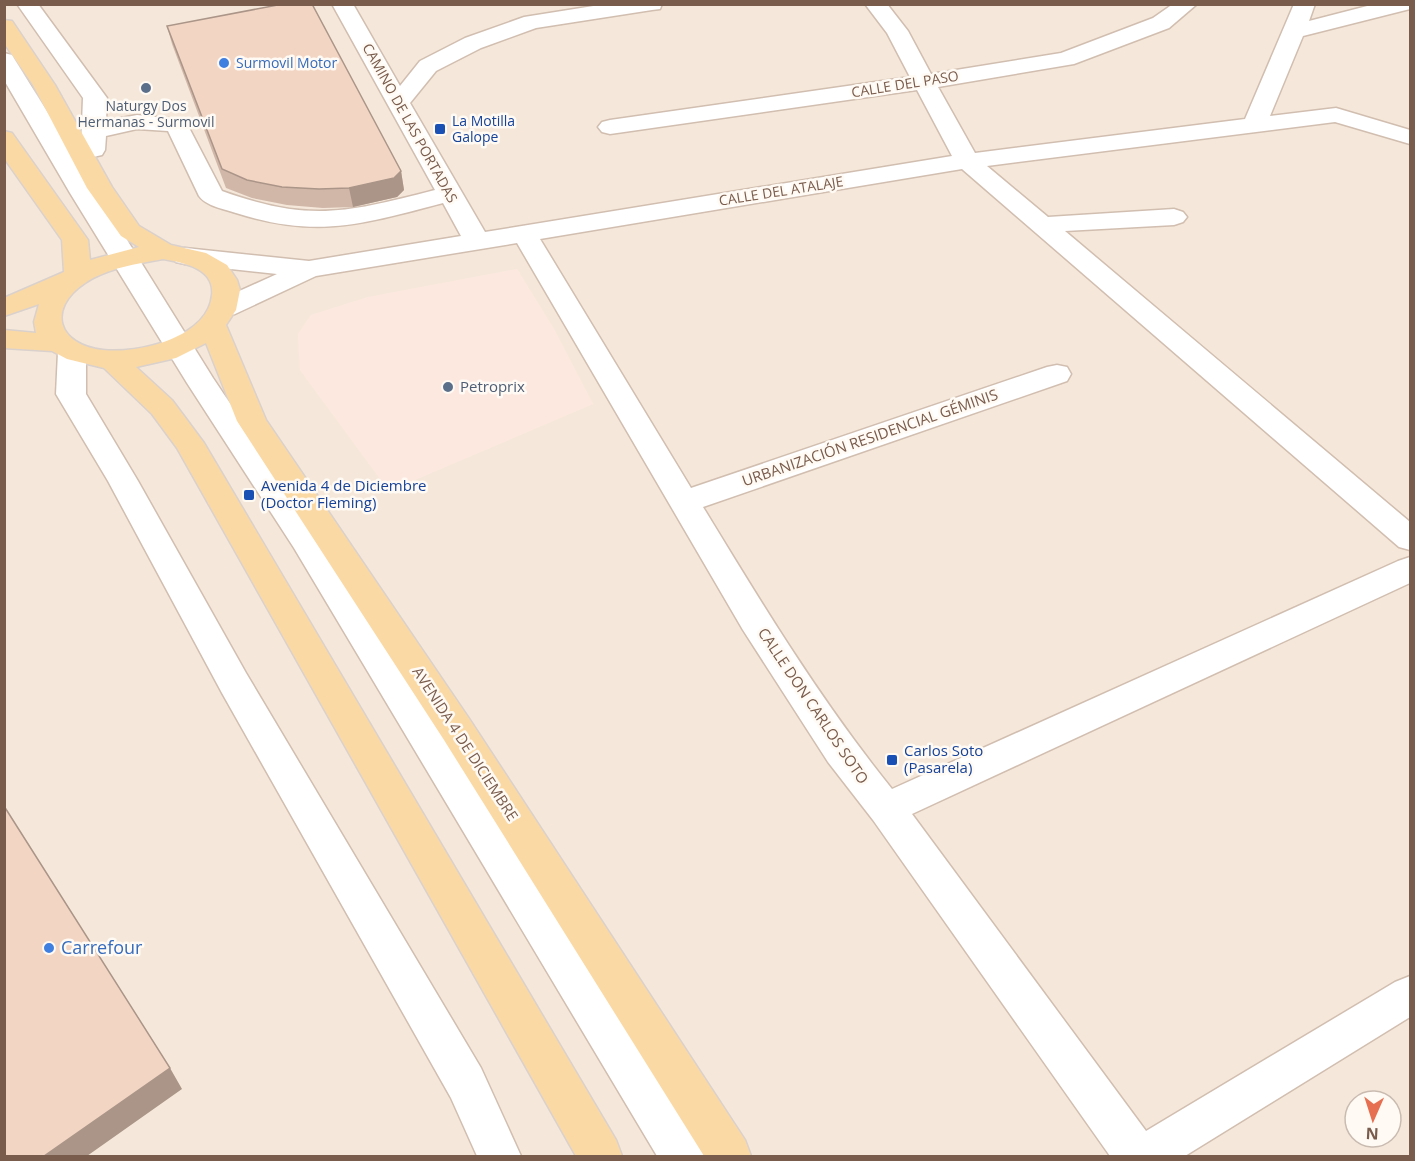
<svg xmlns="http://www.w3.org/2000/svg" width="1415" height="1161" font-family="'Open Sans',sans-serif">
  <rect width="100%" height="100%" fill="#fdf6ec"/>
  <path fill="#f5e8da" fill-rule="evenodd" d="M5,5H1410V1156H5ZM1355,1101H1391V1137H1355Z"/>
  <path fill="#fde8e0" d="M517,269L554,329L593,404L389,491L300,370L298,334L311,315L368,297Z"/>
  <g fill="none" stroke-linecap="round" stroke-linejoin="round">
    <defs>
      <path id="minor" d="M17,4H38L107,98L106,121L137,115L185,120L222,191C311,223 348,212 435,190L332,4H353L400,86L420,61L465,38L524,17L606,4H662L660,9L652,10L536,28L481,48L436,71L410,103L485,232L952,156L917,90L610,134L602,132L598,127L602,122L610,120L910,77L887,33L865,4H887L908,31L931,74L1061,53L1153,18L1173,4H1197L1169,28L1074,64L938,87L975,153L1245,119L1294,4H1315L1309,21L1375,4H1410V9L1303,36L1270,116L1336,108L1410,130V144L1335,122L987,166L1048,217L1174,209L1183,212L1187,217L1183,222L1174,225L1065,231L1410,522V550L1399,547L962,169L540,239L691,488L1047,367L1057,365L1067,367L1071,374L1067,381L703,507C762,604 821,701 892,789L1398,561L1410,557V583L912,814L1146,1131L1395,982L1410,976V1017L1185,1156H1110L873,820L828,762L743,630L517,243L316,276L235,314L225,316L215,314L211,308L215,302L277,274L185,264L176,262L172,256L176,250L185,248L309,261L461,236L443,203C363,224 318,239 236,213C224,209 206,206 199,196L168,131L137,129L106,136L105,150L102,155L93,157L84,155L81,150L83,98Z
        M4,53L12,55L15,60L213,378L316,532L698,1140L704,1156H657L294,548L187,383L70,193L4,80Z
        M72,343L82,346L86,352V394L138,481L246,673L481,1068L521,1156H477L451,1098L222,693L108,481L56,394L58,352L62,346Z"/>
      <path id="major" d="M4,20L12,21L55,85L112,187L139,226L171,245L206,253L227,265L237,280L240,290L236,310L226,325L266,420L470,720L745,1140L751,1156H704L444,740L237,421L206,343L176,358L136,367L172,400L204,443L616,1140L622,1156H576L177,448L152,414L104,368L67,359L52,351L4,348V330L36,333L34,322L39,304L4,316V298L64,272L62,240L4,158V131L12,133L88,240L90,260L139,247L121,236L87,188L33,85L4,43ZM163,259C184,263 215,268 212,295C208,338 137,354 103,350C58,345 46,309 85,283C107,268 137,264 163,259Z"/>
    </defs>
    <use href="#minor" stroke="#d1beb0" stroke-width="3"/>
    <use href="#major" stroke="#dad1cd" stroke-width="3"/>
    <use href="#minor" fill="#fff" fill-rule="evenodd"/>
    <use href="#major" fill="#fbd9a5" fill-rule="evenodd"/>
  </g>
  <path fill="#d1b7a8" d="M167,26L401,171L404,190L397,197L353,207L323,208L287,205L252,198L226,188L172,44Z"/>
  <path fill="#aa9588" d="M401,171L404,190L397,197L353,207L349,188Z
    M170,1068L182,1089L87,1156H44Z"/>
  <path fill="#f3d5c3" stroke="#aa9588" stroke-width="1.5" d="M283,4H312L401,171L394,178L349,188L319,189L282,187L247,180L222,169L167,26Z
    M4,806L170,1068L44,1156H4Z"/>
  <g fill="#3f7fe0" stroke="#fffaf3" stroke-width="2">
    <circle cx="224" cy="63" r="6"/>
    <circle cx="49" cy="948" r="6"/>
  </g>
  <g fill="#5c6f8a" stroke="#fffaf3" stroke-width="2">
    <circle cx="146" cy="88" r="6"/>
    <circle cx="448" cy="387" r="6"/>
  </g>
  <g fill="#1a4fb4" stroke="#fffaf3" stroke-width="2">
    <rect x="434" y="123" width="12" height="12" rx="3"/>
    <rect x="243" y="489" width="12" height="12" rx="3"/>
    <rect x="886" y="754" width="12" height="12" rx="3"/>
  </g>
  <g text-anchor="middle" stroke-width="5" stroke-linejoin="round" paint-order="stroke">
    <g font-size="14" fill="#366cbe" stroke="#fffaf3" text-anchor="start">
      <text x="236" y="68">Surmovil Motor</text>
    </g>
    <g font-size="14" fill="#7a5c4d" stroke="#fffaf3">
      <text transform="translate(905 84) rotate(-9)" y="5">CALLE DEL PASO</text>
      <text transform="translate(410 123) rotate(61)" y="5">CAMINO DE LAS PORTADAS</text>
      <text transform="translate(781 191) rotate(-9)" y="5">CALLE DEL ATALAJE</text>
    </g>
    <g font-size="14" fill="#4e5e75" stroke="#fffaf3">
      <text x="146" y="111">Naturgy Dos<tspan x="146" dy="16">Hermanas - Surmovil</tspan></text>
    </g>
    <g font-size="14" fill="#164399" stroke="#fffaf3" text-anchor="start">
      <text x="452" y="126">La Motilla<tspan x="452" dy="16">Galope</tspan></text>
    </g>
    <g font-size="15" fill="#4e5e75" stroke="#fffaf3" text-anchor="start">
      <text x="460" y="392">Petroprix</text>
    </g>
    <g font-size="15" fill="#7a5c4d" stroke="#fffaf3">
      <text transform="translate(870 438) rotate(-19)" y="5">URBANIZACIÓN RESIDENCIAL GÉMINIS</text>
      <text transform="translate(813 706) rotate(56)" y="5">CALLE DON CARLOS SOTO</text>
      <text transform="translate(465 744) rotate(57)" y="5">AVENIDA 4 DE DICIEMBRE</text>
    </g>
    <g font-size="15" fill="#164399" stroke="#fffaf3" text-anchor="start">
      <text x="261" y="491">Avenida 4 de Diciembre<tspan x="261" dy="17">(Doctor Fleming)</tspan></text>
      <text x="904" y="756">Carlos Soto<tspan x="904" dy="17">(Pasarela)</tspan></text>
    </g>
    <g font-size="18" fill="#366cbe" stroke="#fffaf3" text-anchor="start">
      <text x="61" y="954">Carrefour</text>
    </g>
  </g>
  <rect width="1415" height="1161" fill="none" stroke="#7a5c4d" stroke-width="12"/>
  <g transform="translate(1373 1119) rotate(183)"><circle r="28" fill="#fffaf3" stroke="#cabbb1" stroke-width="1.5"/>
  <path d="M0-4.5L10 22L0 15L-10 22Z" fill="#e76f51"/>
  <text y="-9" font-size="16" font-weight="bold" text-anchor="middle" fill="#7a5c4d">N</text>
  </g>
</svg>
